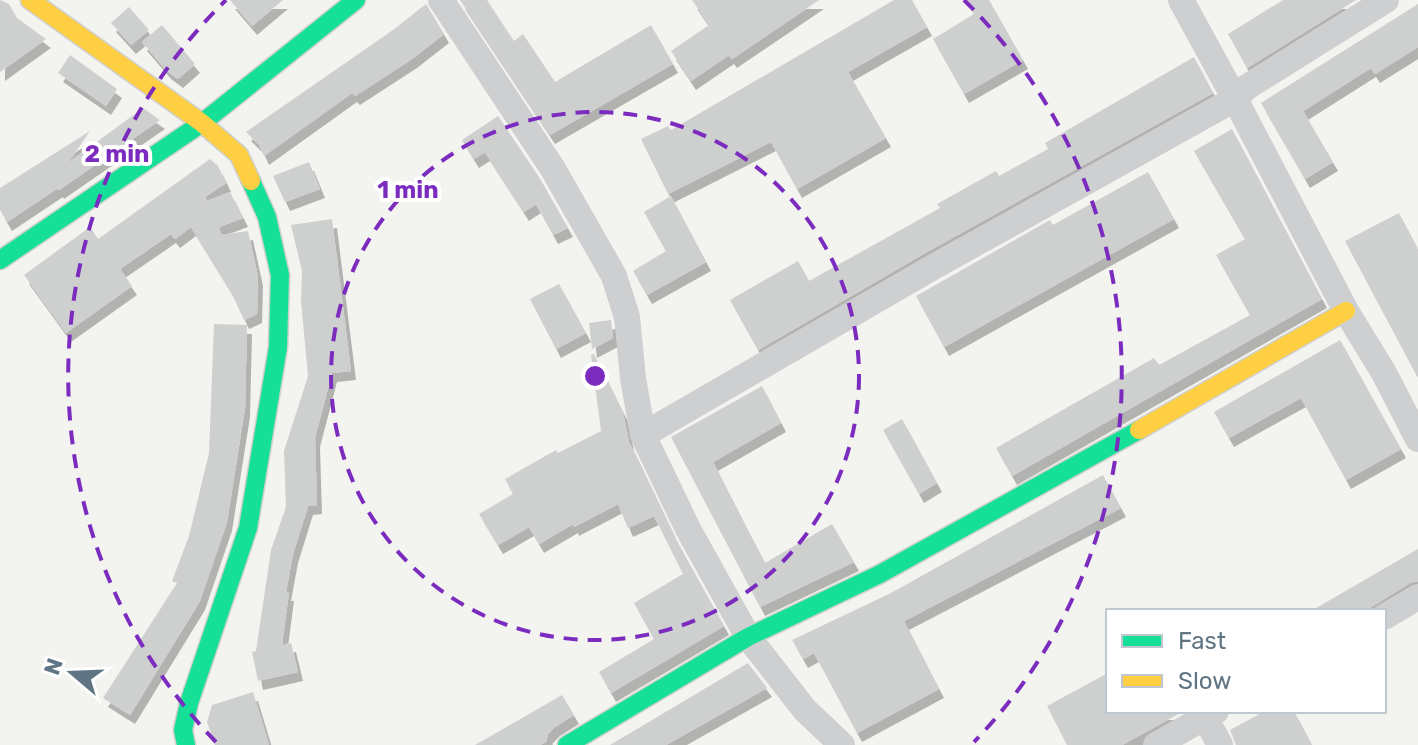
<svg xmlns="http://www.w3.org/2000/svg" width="1418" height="745" font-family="Rubik,sans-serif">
  <defs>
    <filter id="shadow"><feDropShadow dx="5" dy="9" stdDeviation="0" flood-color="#0004"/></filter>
  </defs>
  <rect width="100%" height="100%" fill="#f3f3f0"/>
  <path fill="#ced0cf" filter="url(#shadow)" d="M0,0L9,4L17,18L46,39L0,72Z
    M230,0H283L252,26Z
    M460,0H487L514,41L523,34L555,82L651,25L673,64L550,135Z
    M692,0H819L732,59L729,55L691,81L671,51L709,25Z
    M894,0H912L927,27L848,72L886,138L797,189L771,142L668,194L641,139L668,126L671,130Z
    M966,0H989L1023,60L964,94L933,39L974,14Z
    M1283,0H1356L1247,68L1228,34Z
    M426,4L444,34L412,59L355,96L352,93L264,156L259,145L246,132L393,30Z
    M1418,4V47L1375,74L1371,68L1303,111L1333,162L1305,179L1261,103Z
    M129,7L149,30L131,45L111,23Z
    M162,25L195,64L178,79L166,70L142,42Z
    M70,55L117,89L106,106L58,73Z
    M1194,57L1213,93L927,252L758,350L730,300L798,261L809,281L940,208L937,204L996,171L999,176L1048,149L1045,143Z
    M143,108L160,120L59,190L58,188L7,222L0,210V188L90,131L68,163Z
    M498,116L539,177L568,228L553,235L536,204L524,212L485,152L474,159L462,140Z
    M1232,129L1322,299L1012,476L996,448L1154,358L1159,365L1250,315L1216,255L1245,239L1194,151Z
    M210,159L218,166L226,183L205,197L207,201L230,192L243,218L219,227L221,235L248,231L258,277L257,314L244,320L231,292L191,227L175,239L171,234L120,269L132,286L66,333L24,275L90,227L98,239Z
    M309,162L320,189L285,202L273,176Z
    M1148,172L1174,219L944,347L916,296L1050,220L1053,225Z
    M671,196L706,262L647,295L633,271L666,251L644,212Z
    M1399,213L1418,250V378L1345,241Z
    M332,219L351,371L332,373L315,438L317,505L308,506L293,554L286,592H289L282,645L291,643L298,672L258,681L252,652L256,651L271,550L286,507L284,451L308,376L301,301L302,271L291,225Z
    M559,284L586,333L556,349L530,299Z
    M611,320L613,338L592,349L589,323Z
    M214,324L247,325L245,408L227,522L200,601L130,715L103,698L177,583L172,581L189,536L209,453Z
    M1340,340L1401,449L1346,480L1301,398L1229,438L1214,412Z
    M594,354L623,413L629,442L674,536L724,626L611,693L599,672L654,639L634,603L683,574L654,516L628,528L618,504L574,527L573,524L539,544L529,527L498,545L479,514L513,494L505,479L556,450L558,453L601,431L591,355Z
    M762,386L781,423L713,462L745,525L765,563L832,524L854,562L760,607L671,437Z
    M902,419L937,483L919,494L883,430Z
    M1103,475L1121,508L904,621L939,689L857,733L814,653L803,659L792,640L891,593Z
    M1418,549V581L1410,583L1365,611H1311Z
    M748,663L767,688L666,745H610Z
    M1108,673V711H1184L1122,745H1067L1047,706Z
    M253,692L269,745H215L207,722L212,705Z
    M562,695L574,715L555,727L548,734L546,742L540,745H475Z
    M1265,711H1294L1312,745H1236L1230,730Z"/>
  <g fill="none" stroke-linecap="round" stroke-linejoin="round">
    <defs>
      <path id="fast" d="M0,260L202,123L356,0
        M186,745L183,730L189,703L248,528L278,347L280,275L267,217L251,181
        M567,745L748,637L880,574L1139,430"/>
      <path id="slow" d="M30,0L202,123L239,155L251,181
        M1139,430L1346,311"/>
    </defs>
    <use href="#fast" stroke="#ced0d0" stroke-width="21"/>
    <use href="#slow" stroke="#ced0d0" stroke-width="21"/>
    <path stroke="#cecfd0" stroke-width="26" d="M441,0L553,169L614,276L627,317L633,378L643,435L688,529L748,637L805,710L842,745
      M1181,0L1235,99L1346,311L1384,373L1418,439
      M643,435L935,266L1235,99L1247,87L1386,0
      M1384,617L1418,597
      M1205,717L1220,745
      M1156,745L1216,711"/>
    <use href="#fast" stroke="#16e098" stroke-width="18"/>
    <use href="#slow" stroke="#ffcf43" stroke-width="18"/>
  </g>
  <g fill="none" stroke="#7b2cbf" stroke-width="4" stroke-dasharray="14 10">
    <circle cx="595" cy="376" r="264"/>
    <path d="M216 742A527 527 0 0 1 226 0M964 0A527 527 0 0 1 974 742"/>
  </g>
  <circle cx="595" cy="376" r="12" fill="#7b2cbf" stroke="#fff" stroke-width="4"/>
  <g font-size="24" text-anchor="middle" font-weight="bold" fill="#7b2cbf" stroke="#fff" stroke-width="8" stroke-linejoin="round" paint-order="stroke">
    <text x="117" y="162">2 min</text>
    <text x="408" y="198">1 min</text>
  </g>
  <rect x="1106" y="609" width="280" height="104" fill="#ffffff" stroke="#bfc8ce" stroke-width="2"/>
  <rect x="1122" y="635" width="40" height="12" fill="#16e098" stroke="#bfc8ce" stroke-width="2"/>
  <text x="1178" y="649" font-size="24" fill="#607584">Fast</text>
  <rect x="1122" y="675" width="40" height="12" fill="#ffcf43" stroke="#bfc8ce" stroke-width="2"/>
  <text x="1178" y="689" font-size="24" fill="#607584">Slow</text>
  <g transform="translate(72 673) rotate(289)" stroke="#ffffff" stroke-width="6" paint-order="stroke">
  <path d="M0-6L14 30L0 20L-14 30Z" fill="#607584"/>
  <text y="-12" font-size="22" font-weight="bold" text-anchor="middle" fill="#607584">N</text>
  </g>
</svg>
